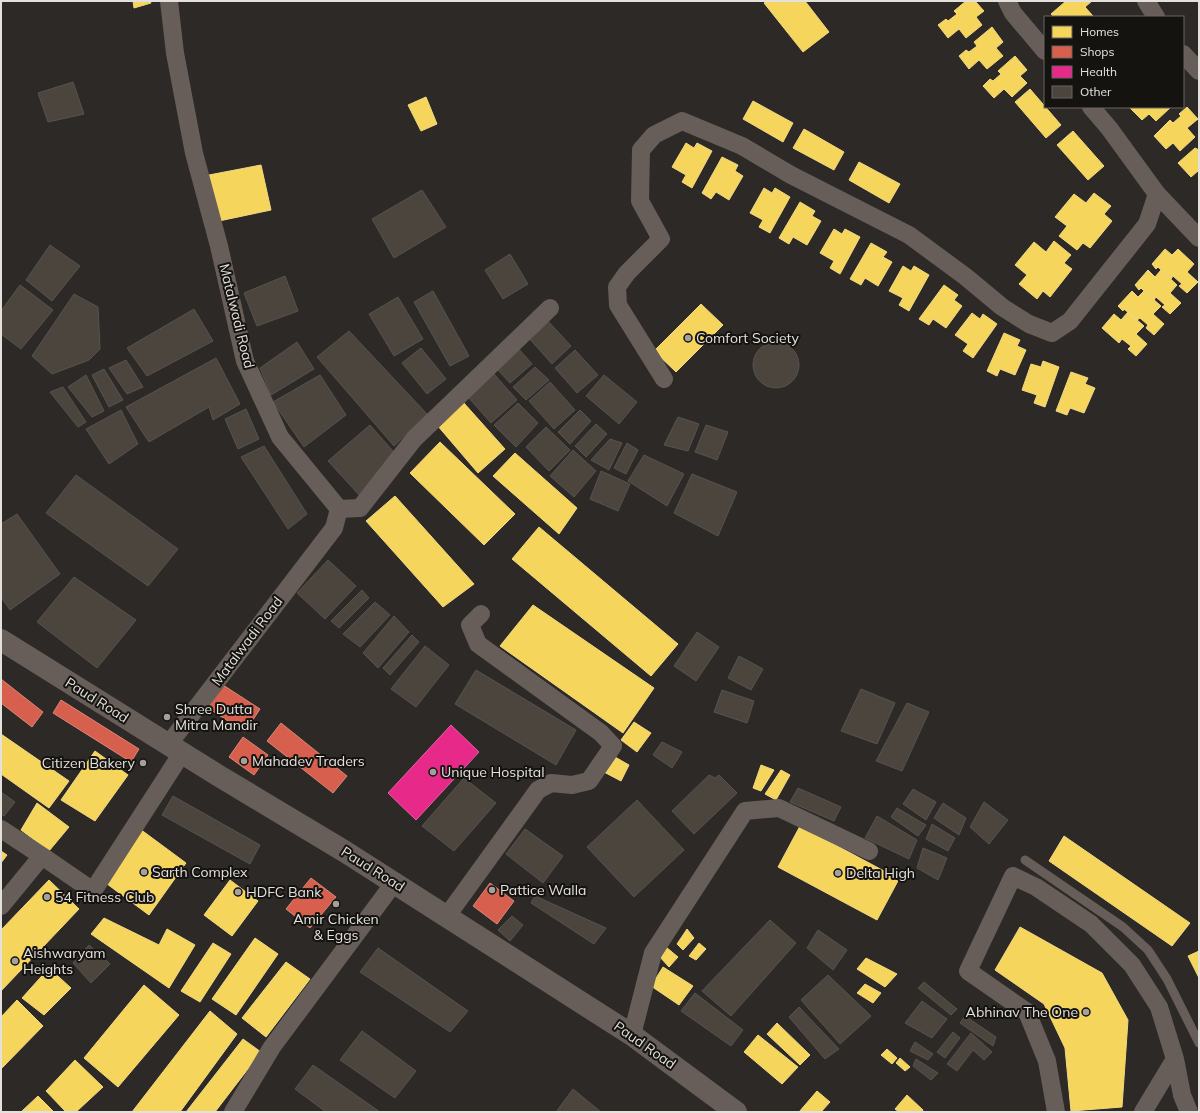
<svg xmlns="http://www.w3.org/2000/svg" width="1200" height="1113" font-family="Mulish,sans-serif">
  <rect width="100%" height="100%" fill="#2c2926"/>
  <path fill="#f6d55c" stroke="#f1d983" d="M133,1H150L151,3L134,8Z
    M767,1H805L829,32L803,52L764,3Z
    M966,1H975L984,11L976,17L982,25L966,38L959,29L948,38L938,25L946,19L948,21L957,14L954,11Z
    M1066,1L1072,2L1073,1H1092L1085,7L1093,16L1091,17H1054L1051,14Z
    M992,27L1003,42L996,48L1003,56L987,69L979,60L969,69L959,56L966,50L969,52L977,46L974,42Z
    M1015,56L1027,70L1020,76L1027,83L1012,97L1004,89L994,98L983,86L990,79L993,81L1001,74L998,71Z
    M1030,89L1061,125L1046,138L1015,102Z
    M426,97L437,124L421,131L408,105Z
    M753,101L793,123L783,142L743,119Z
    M1129,107H1171L1156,121L1149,114L1142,120Z
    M1187,107L1198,119L1187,128L1195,137L1180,151L1173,143L1166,149L1154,136L1170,120L1173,123L1181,116L1179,114Z
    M804,129L844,152L834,170L793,148Z
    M1073,131L1104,166L1088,180L1057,145Z
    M686,143L694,148L697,143L712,151L692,188L682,182L686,175L672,167Z
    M1195,148L1199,150V172L1198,171L1191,177L1178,163Z
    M722,157L738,165L735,171L743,176L729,200L716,192L711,199L702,193Z
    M859,162L900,184L889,203L849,180Z
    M261,165L271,210L219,221L209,175Z
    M764,188L772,193L775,188L790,197L770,233L759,227L763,220L750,213Z
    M1094,193L1111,206L1104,214L1112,221L1090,248L1083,243L1077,250L1059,236L1067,226L1055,217L1074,194L1086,203Z
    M800,202L815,211L812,216L821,221L807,245L793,237L789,244L779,238Z
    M834,229L842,234L845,229L860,237L840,274L830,268L834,261L820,253Z
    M1054,241L1071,255L1064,263L1072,269L1050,297L1043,291L1037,299L1019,284L1027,275L1015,265L1034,242L1046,252Z
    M871,243L887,252L883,257L892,262L878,286L865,278L861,285L850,279Z
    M1165,249L1172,255L1178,249L1194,264L1187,272L1198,282L1187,293L1179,286L1182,284L1173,276L1171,279L1158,267L1156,269L1152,264Z
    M903,266L911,271L914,266L929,275L909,311L899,305L903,298L889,291Z
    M1148,270L1155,277L1161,270L1177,285L1170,293L1181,303L1170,314L1162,307L1165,305L1156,297L1154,300L1141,288L1139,290L1135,285Z
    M944,285L958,295L954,300L962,306L946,328L933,319L929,325L919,319Z
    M1132,291L1138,297L1144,291L1161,306L1153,314L1164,324L1154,335L1146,328L1148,325L1140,318L1137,320L1124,309L1123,311L1118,306Z
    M701,304L723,325L676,372L654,351Z
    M1128,312L1144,326L1136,334L1147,344L1136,356L1128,349L1131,346L1122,339L1119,343L1102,328L1114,314L1121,320Z
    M972,313L980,319L983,314L997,324L973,358L963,351L968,344L955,335Z
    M1004,333L1020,340L1017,346L1026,350L1015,375L1000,369L997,376L987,371Z
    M1043,361L1059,367L1045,407L1034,403L1037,395L1022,390L1031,364L1041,367Z
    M1071,372L1088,378L1085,384L1095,388L1084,413L1070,408L1067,415L1056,411Z
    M463,402L505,449L478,473L437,425Z
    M440,442L515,514L484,545L410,473Z
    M515,453L577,508L559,534L493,476Z
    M395,496L474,584L443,607L366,521Z
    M539,527L678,644L651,676L512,559Z
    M533,605L654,688L623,733L500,646Z
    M634,722L651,733L637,752L621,740Z
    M1,734L69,781L49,808L1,774Z
    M95,751L128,775L95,821L61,800Z
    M608,753L629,765L621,781L602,771Z
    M761,765L774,770L761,791L753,788Z
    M781,770L790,775L776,800L765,794Z
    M37,803L69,827L49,851L21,830Z
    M800,826L899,879L877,920L778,867Z
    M140,829L186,863L149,915L103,881Z
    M1064,836L1190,923L1172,946L1049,861Z
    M1,851L7,855L1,863Z
    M49,880L79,909L1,991V930Z
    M230,880L258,901L232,936L204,915Z
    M104,918L159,945L167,929L195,945L169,988L91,934Z
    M1020,927L1102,973L1128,1020L1122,1107L1071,1111L1065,1048L1044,1004L995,970Z
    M687,929L694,938L683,950L677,944Z
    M255,938L278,954L236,1015L212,999Z
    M213,943L231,954L200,1002L181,991Z
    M699,943L706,949L696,960L689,956Z
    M666,947L678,957L669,967L659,956Z
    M1199,951V978L1188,956Z
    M866,958L897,974L885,987L857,969Z
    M286,962L310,979L266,1037L242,1018Z
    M663,967L693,986L679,1005L651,986Z
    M49,968L71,988L44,1015L22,998Z
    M865,984L881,993L873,1003L857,993Z
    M144,985L179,1015L118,1087L84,1058Z
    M17,1000L43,1026L1,1069V1017Z
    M210,1011L237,1034L180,1112H132Z
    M777,1023L810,1055L800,1065L767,1034Z
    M758,1035L798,1067L782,1084L744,1052Z
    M243,1039L261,1052L215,1112H186Z
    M887,1049L897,1058L892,1064L881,1055Z
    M900,1058L910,1067L905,1071L896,1063Z
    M75,1060L103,1087L76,1112H66L46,1091Z
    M817,1091L830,1102L821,1112H799Z
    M907,1095L923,1110L922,1112H899L895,1109Z
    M38,1096L54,1112H21Z"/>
  <path fill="#d6604d" stroke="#da8778" d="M1,679L43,712L32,727L1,703Z
    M223,685L260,709L245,732L208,708Z
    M61,700L139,749L131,762L53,713Z
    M281,723L347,776L333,793L267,741Z
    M243,737L268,755L254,775L229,757Z
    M311,878L336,897L310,928L286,909Z
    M490,883L514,901L497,924L473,906Z"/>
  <path fill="#e7298a" stroke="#e660a3" d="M451,725L479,752L416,820L388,793Z"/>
  <path fill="#4b453e" stroke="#565350" d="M73,82L84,114L48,122L38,93Z
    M422,190L446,227L394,258L372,219Z
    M50,245L80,266L52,301L26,280Z
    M510,254L528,284L503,299L485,270Z
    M285,276L298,311L257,326L244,293Z
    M20,285L53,310L21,349L1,334V311Z
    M433,291L469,356L450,366L414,302Z
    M74,294L98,307L100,349L89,360L52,374L32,356Z
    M398,297L423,339L394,356L369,314Z
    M194,309L213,341L147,376L127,348Z
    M547,320L571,346L552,364L528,337Z
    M349,331L427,414L394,446L317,357Z
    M297,342L314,369L271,395L260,368Z
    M753 365a23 23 0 1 1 46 0a23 23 0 1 1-46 0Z
    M517,347L532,364L510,383L495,367Z
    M421,348L446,379L427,394L402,363Z
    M575,350L598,375L577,393L555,368Z
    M216,358L240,404L213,420L209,407L149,442L126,407Z
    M126,360L143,387L127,394L109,368Z
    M535,367L549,380L526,400L513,387Z
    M104,369L123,400L109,407L92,375Z
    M494,374L517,400L491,423L468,397Z
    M86,375L104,411L92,417L68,387Z
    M320,375L346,415L304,447L273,402Z
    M604,375L637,402L619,424L586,396Z
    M550,382L575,410L554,429L529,401Z
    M63,387L86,422L78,427L50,392Z
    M518,403L538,423L516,447L494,425Z
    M246,409L259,439L238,449L225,419Z
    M121,410L138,444L109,464L86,429Z
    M580,410L591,421L570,444L558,432Z
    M678,417L699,424L688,451L664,445Z
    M596,424L607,434L586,457L575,446Z
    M370,425L399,458L361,497L328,461Z
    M706,425L728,432L717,460L695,452Z
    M546,427L570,450L549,471L526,447Z
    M610,439L622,443L609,470L591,460Z
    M627,443L638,450L626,474L614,468Z
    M264,446L307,514L288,529L241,457Z
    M573,450L596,471L574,497L550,476Z
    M644,455L684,474L667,506L628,481Z
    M601,471L630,484L618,511L590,499Z
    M692,474L737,492L718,536L674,513Z
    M76,475L178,549L148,586L46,513Z
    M17,514L60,574L10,610L1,597V524Z
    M328,560L356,586L325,619L297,593Z
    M74,577L136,620L97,668L37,622Z
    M362,590L369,598L339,628L331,621Z
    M375,602L390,615L360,647L343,634Z
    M394,616L409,632L378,668L363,653Z
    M697,632L719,647L696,681L674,666Z
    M412,635L419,642L390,675L383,668Z
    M425,646L449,665L416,707L391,689Z
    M739,656L763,669L751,690L728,678Z
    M476,670L576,730L556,765L455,704Z
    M861,689L895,703L877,744L841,731Z
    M722,690L754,701L747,723L714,712Z
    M907,703L929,712L902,771L876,761Z
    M662,742L682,752L672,768L653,755Z
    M709,775L715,778L719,775L737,793L694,834L672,811Z
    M464,778L496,803L454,851L422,826Z
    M798,788L841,807L834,821L790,802Z
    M913,789L936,802L926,820L903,804Z
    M1,792L15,802L4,816L1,814Z
    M173,796L260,845L250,864L162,815Z
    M637,800L684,850L634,897L587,847Z
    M984,802L1008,820L989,844L970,827Z
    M943,803L966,818L959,835L934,818Z
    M897,808L926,825L918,836L891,817Z
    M877,816L917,840L909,859L865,838Z
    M932,824L955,838L948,851L926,839Z
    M525,829L563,856L543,883L506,854Z
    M923,848L947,858L938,880L917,868Z
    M535,896L606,928L594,944L531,903Z
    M512,916L523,925L510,941L498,930Z
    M770,920L796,943L731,1016L702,991Z
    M818,930L847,950L833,970L807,948Z
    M89,945L110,964L91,983L73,963Z
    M378,948L468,1011L450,1032L360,972Z
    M828,975L871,1016L840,1044L801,1000Z
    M924,982L957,1009L951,1015L918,988Z
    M695,993L743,1030L731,1046L681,1011Z
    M922,1001L947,1019L932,1038L905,1023Z
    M799,1007L839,1049L825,1059L789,1017Z
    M965,1016L996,1037L993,1046L960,1023Z
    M362,1031L416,1071L395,1098L340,1060Z
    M953,1032L960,1038L945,1058L937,1052Z
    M971,1033L992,1052L984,1060L973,1050L957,1071L947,1064Z
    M915,1042L933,1054L928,1060L910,1051Z
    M916,1059L938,1073L931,1080L913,1066Z
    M313,1065L380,1112H326L295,1089Z
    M573,1089L601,1112H556Z"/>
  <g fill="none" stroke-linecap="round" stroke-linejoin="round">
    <path stroke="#685e59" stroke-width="9" d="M1025,860L1123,927L1148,950L1167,979L1199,1043"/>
    <path stroke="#685e59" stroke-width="18" d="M1007,1L1013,13L1045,51
      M1146,1L1156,17
      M1183,54L1199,71
      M1157,194L1199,238
      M664,379L618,305L617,287L627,273L661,239L640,201L641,150L654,135L682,121L742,146L791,175L909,235L966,277L1002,307L1029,324L1052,333L1070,321L1147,224L1157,194L1109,128L1091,107
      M339,509L360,508L414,439L550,308
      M168,745L334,528L339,509L280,437L245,361L219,246L194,153L175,53L169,1
      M1,829L42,856
      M1,906L42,856L93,891L182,753
      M447,916L538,790L551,783L572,785L589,781L613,746L601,733L478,644L470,625L481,614
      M632,1035L653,953L745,811L779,808L869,851
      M233,1112L272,1047L394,883
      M1056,1112L1047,1061L1027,1012L968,971L1013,876L1036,887L1091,924L1132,965L1159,1007L1175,1059L1182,1095L1189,1112
      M1143,1112L1175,1059"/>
    <path stroke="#685e59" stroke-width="22" d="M1,640L219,776L344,851L632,1035L736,1112"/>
  </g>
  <g fill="#a4a19d" stroke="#151310" stroke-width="1.5">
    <circle cx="688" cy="338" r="4"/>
    <circle cx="167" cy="717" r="4"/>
    <circle cx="244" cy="761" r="4"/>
    <circle cx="143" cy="763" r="4"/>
    <circle cx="433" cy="772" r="4"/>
    <circle cx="144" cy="872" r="4"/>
    <circle cx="838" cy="873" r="4"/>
    <circle cx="492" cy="890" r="4"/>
    <circle cx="238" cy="892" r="4"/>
    <circle cx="47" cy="897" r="4"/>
    <circle cx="336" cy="904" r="4"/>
    <circle cx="15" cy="961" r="4"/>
    <circle cx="1086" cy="1012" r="4"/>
  </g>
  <g text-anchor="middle" stroke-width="4" stroke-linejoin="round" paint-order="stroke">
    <g font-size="14" fill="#e4e1dd" stroke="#151310">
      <text transform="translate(237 316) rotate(76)" y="5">Matalwadi Road</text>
      <text transform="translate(247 641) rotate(-53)" y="5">Matalwadi Road</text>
      <text transform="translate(97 700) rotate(32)" y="5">Paud Road</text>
      <text transform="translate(373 869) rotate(32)" y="5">Paud Road</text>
      <text transform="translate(645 1045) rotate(35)" y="5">Paud Road</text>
    </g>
    <g font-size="14" fill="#e4e1dd" stroke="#151310" text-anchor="start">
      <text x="696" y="343">Comfort Society</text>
      <text x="175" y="714">Shree Dutta<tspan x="175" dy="16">Mitra Mandir</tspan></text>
      <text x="252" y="766">Mahadev Traders</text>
      <text x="135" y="768" text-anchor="end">Citizen Bakery</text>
      <text x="441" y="777">Unique Hospital</text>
      <text x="152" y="877">Sarth Complex</text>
      <text x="846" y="878">Delta High</text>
      <text x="500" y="895">Pattice Walla</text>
      <text x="246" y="897">HDFC Bank</text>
      <text x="55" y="902">54 Fitness Club</text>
      <text x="336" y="924" text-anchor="middle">Amir Chicken<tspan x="336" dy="16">&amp; Eggs</tspan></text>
      <text x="23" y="958">Aishwaryam<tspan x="23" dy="16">Heights</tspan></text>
      <text x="1078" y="1017" text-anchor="end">Abhinav The One</text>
    </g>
  </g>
  <rect width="1200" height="1113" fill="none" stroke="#e4e1dd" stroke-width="4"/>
  <rect x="1044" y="16" width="140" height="92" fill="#151310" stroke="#686562"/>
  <rect x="1052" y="26" width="20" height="12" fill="#f6d55c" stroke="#686562"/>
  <text x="1080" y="36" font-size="12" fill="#e4e1dd">Homes</text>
  <rect x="1052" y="46" width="20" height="12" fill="#d6604d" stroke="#686562"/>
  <text x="1080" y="56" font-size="12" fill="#e4e1dd">Shops</text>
  <rect x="1052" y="66" width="20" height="12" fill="#e7298a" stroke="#686562"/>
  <text x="1080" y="76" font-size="12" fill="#e4e1dd">Health</text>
  <rect x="1052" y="86" width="20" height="12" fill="#4b453e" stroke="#686562"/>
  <text x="1080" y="96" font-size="12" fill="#e4e1dd">Other</text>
</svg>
